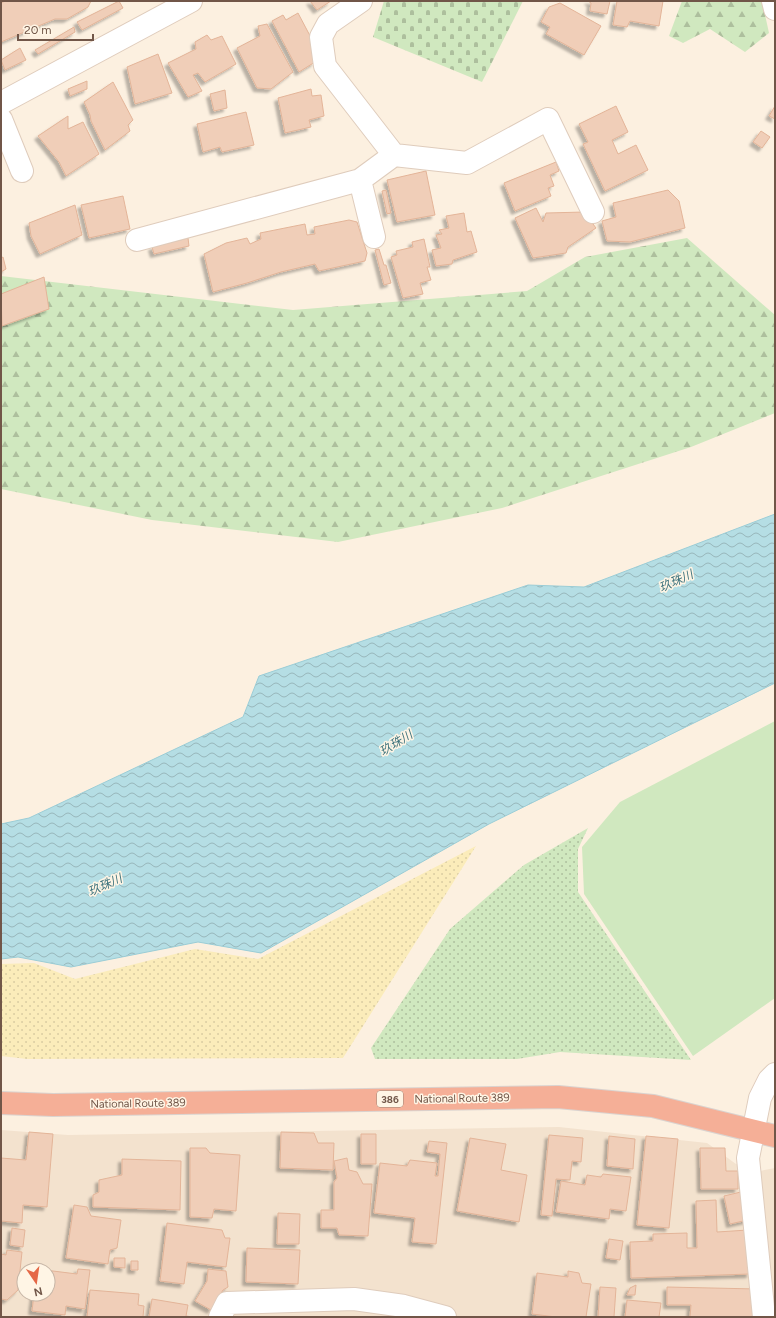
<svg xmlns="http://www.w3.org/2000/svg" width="776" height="1318" font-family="Figtree,'Noto Sans JP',sans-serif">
  <defs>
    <pattern id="grass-dots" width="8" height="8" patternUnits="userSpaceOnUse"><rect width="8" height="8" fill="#d0e8bf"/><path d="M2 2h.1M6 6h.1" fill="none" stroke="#adbf9d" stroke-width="1.8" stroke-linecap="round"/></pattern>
    <pattern id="forest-firs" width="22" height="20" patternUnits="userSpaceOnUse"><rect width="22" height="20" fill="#d0e8bf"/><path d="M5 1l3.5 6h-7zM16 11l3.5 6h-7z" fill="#adbf9d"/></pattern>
    <pattern id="sand-dots" width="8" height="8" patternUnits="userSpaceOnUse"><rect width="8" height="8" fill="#fbecba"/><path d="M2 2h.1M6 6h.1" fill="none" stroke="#dacca1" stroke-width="1.8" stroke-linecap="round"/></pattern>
    <pattern id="cemetery-stones" width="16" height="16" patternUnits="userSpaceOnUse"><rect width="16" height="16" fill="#d0e8bf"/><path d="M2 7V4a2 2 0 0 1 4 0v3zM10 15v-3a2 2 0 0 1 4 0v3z" fill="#adbf9d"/></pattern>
    <pattern id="water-waves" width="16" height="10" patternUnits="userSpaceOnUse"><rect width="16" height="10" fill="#b5dee4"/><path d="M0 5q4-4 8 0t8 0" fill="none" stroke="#98b7bb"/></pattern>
    <filter id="shadow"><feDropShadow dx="-3.5" dy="3.5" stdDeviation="1" flood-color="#0004"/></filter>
  </defs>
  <rect width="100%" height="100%" fill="#fcf0e0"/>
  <path fill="#f3e2ce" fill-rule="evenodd" d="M559,1127L707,1143L736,1164L760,1171L775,1168V1317H1V1130L68,1135ZM24,1270H48V1294H24Z"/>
  <path fill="url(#grass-dots)" d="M588,828L578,849V892L691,1060L560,1052L517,1059H375L371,1048L450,929L524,865Z"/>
  <path fill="url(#forest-firs)" d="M682,1H762L769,33L745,52L710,29L683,43L669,36Z
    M687,238L775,315V413L691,447L502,508L338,542L152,520L1,489V276L293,310L527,291L585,257Z"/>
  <path fill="url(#sand-dots)" d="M476,846L343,1058L27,1059L1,1056V964L34,963L75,979L195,949L258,959Z"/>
  <path fill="url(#cemetery-stones)" d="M384,1H523L482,82L373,37Z"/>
  <path fill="#d0e8bf" d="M775,721V998L693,1056L584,894L582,847L620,802Z"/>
  <path fill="url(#water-waves)" stroke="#9bcdd6" d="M775,514V683L489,824L261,953L198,942L71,967L18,957L1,959V824L29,818L243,717L259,676L528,585L584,587Z"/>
  <path fill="#f0ceb8" stroke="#e3b498" filter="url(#shadow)" d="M5,1H91L88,7L67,19H55L1,42V3Z
    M119,1L123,8L82,30L77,22Z
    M310,1H331L317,10Z
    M588,1H610L607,14L590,11L591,3Z
    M617,1H663L659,26L630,21L627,27L613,25Z
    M560,3L601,26L584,55L546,34L550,27L541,22L549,7Z
    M298,13L317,49L312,53L315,62L299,72L272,21L283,15L286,20Z
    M267,24L293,72L271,89L257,88L237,48L260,36L258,26Z
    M74,27L75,32L38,54L35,50Z
    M207,35L211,40L222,36L236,64L205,82L198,73L193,75L202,91L188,97L168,63L196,49L195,42Z
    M20,48L26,60L5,70L1,60Z
    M158,54L172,93L135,104L127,67Z
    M87,81V89L70,96L68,89Z
    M113,82L133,120L128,125L130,131L105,150L91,121L90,115L84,102Z
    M311,89L312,96L321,95L324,116L309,120L311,127L285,133L278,98Z
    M225,90L227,108L214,111L210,94Z
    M616,106L628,132L612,140L618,154L636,145L648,170L605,191L583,144L588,142L579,124Z
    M775,106V119L769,116Z
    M246,112L254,145L222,152L220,147L203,152L197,124Z
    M68,116V129L83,122L99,154L66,176L59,162L38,136Z
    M761,131L770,137L762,148L753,142Z
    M556,162L559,171L550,175L554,186L548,188L551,196L515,211L504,183Z
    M426,171L435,215L397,222L387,180Z
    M386,190L391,213L387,214L382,191Z
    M668,190L679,201L685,228L630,242L607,241L602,221L616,217L613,203Z
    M123,196L130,229L89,238L81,205Z
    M75,205L82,235L40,254L31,236L29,223Z
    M536,208L543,222L546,213L584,212L596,228L568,247L566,253L533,258L515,218Z
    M464,213L467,232L471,231L477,252L453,260L452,264L436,266L432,250L441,248L436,235L442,234L439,230L449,228L446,216Z
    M349,220L357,222L367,253L365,261L319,271L315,264L281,272L247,283L213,292L204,254L226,243L247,238L250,244L261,239L260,233L305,224L307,235L315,234L314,227Z
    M188,238L189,246L154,254L152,247Z
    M424,239L430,267H427L431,280L420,283L423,294L403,298L391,257L397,255L396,251L413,247L412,242Z
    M379,249L384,265H386L391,283L384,285L375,250Z
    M3,257L6,269L1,272V258Z
    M44,277L49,309L2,326L1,294Z
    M29,1132L53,1134L47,1207L23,1205L22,1223L1,1221V1158L26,1160Z
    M281,1132L314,1133L318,1143H334L333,1170L280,1168Z
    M361,1134H376V1164H361Z
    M549,1135L583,1138L581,1162L572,1161L570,1180L556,1179L552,1216L541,1215Z
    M609,1136L635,1139L633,1169L607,1166Z
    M646,1136L678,1139L669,1228L637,1225Z
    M470,1138L506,1144L501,1170L527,1175L519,1222L457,1211Z
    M429,1141L447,1143L436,1244L412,1242L415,1218L374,1213L380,1163L407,1166L410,1160L437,1163L435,1176H438L440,1154L427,1152Z
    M190,1148H206L210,1153L240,1155L236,1211L214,1209L212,1218L190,1217Z
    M700,1148H725L726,1171H738V1189H701Z
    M347,1158L349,1170L357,1172L363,1184H372L368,1236L339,1235L337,1228H321V1210H334V1182L337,1178L334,1161Z
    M122,1159L181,1161L180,1210L93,1207V1195L99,1192V1180L122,1175Z
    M603,1174L631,1177L626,1211L610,1209L609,1219L556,1212L561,1181L585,1185L587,1175L601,1177Z
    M745,1191L752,1219L730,1224L724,1196Z
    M716,1200L717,1232L748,1230L750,1274L631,1278L630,1242L653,1241V1234L687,1233V1248H697L696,1201Z
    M74,1205L87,1207L91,1216L121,1220L117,1248L110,1250L108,1264L66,1258Z
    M278,1213L300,1214L299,1244H277Z
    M167,1223L222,1230L225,1238H230L226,1267L187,1262L184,1284L160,1281Z
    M12,1228L25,1230L23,1247L10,1245Z
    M609,1239L623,1241L620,1260L606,1258Z
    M247,1248L300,1250L298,1284L246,1282Z
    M7,1250L22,1252L18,1290L7,1300L1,1299V1254L6,1255Z
    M114,1258H125V1268L114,1267Z
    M131,1261H138V1270H131Z
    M37,1269L77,1274L78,1269L90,1270L85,1309L66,1306L65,1315L32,1311L34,1294H48V1270H37Z
    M208,1269L226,1271L228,1287L223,1290L211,1310L195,1301L207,1281Z
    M568,1271L579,1273L582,1283L591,1284L586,1317H556L532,1314L537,1273L568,1277Z
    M636,1285L635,1295H627L630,1288Z
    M600,1287L616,1288L614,1317H598Z
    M667,1287L757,1289L756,1317H690L691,1305H667Z
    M90,1290L139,1294L138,1305L144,1306L143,1317H87Z
    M152,1299L188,1305L186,1316L193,1317H149Z
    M627,1300L661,1303L659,1317H625Z"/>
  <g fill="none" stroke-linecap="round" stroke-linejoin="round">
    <defs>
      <path id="minor" d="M361,1L328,24L321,37L325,66L394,155L467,163L548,119L593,212
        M773,1L775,9
        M1,103L191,1
        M1,119L22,171
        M360,180L374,237
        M137,240L360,180L394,155
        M220,1317L227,1303L354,1299L404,1306L445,1317
        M764,1317L748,1158L760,1098L769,1080L775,1074"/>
      <path id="highway" d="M1,1103L53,1105L558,1097L653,1106L775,1136"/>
    </defs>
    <use href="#minor" stroke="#dfccbc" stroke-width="24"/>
    <use href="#highway" stroke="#dad3cf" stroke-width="24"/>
    <use href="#minor" stroke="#fff" stroke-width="22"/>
    <use href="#highway" stroke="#f5af97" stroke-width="22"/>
  </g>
  <g text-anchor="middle" stroke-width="3" stroke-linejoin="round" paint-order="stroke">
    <rect fill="#fff5e5" stroke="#9c8677" stroke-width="1" x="377" y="1091" width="26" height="16" rx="3"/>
    <g font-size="10" font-weight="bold" fill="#715648">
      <text x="390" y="1103">386</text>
    </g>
    <g font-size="11" fill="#715648" stroke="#fff5e5">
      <text transform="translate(462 1098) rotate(-1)" y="4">National Route 389</text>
      <text transform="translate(138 1103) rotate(-1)" y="4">National Route 389</text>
    </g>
    <g font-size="12" font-style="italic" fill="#3f747e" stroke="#fff5e5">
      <text transform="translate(676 581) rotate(-24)" y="4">玖珠川</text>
      <text transform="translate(396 743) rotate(-32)" y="4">玖珠川</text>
      <text transform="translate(105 885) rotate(-24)" y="4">玖珠川</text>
    </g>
  </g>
  <rect width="776" height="1318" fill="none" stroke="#715648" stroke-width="4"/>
  <g transform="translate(36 1282) rotate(167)"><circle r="19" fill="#fff5e5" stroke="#c6b5a6"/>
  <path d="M0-3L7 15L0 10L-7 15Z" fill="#e56846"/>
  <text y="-6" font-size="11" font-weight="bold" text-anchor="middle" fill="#715648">N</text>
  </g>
  <path d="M18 34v6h75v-6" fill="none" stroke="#715648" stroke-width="2"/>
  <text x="24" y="34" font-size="12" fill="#715648" stroke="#fff5e5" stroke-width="3" paint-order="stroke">20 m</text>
</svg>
